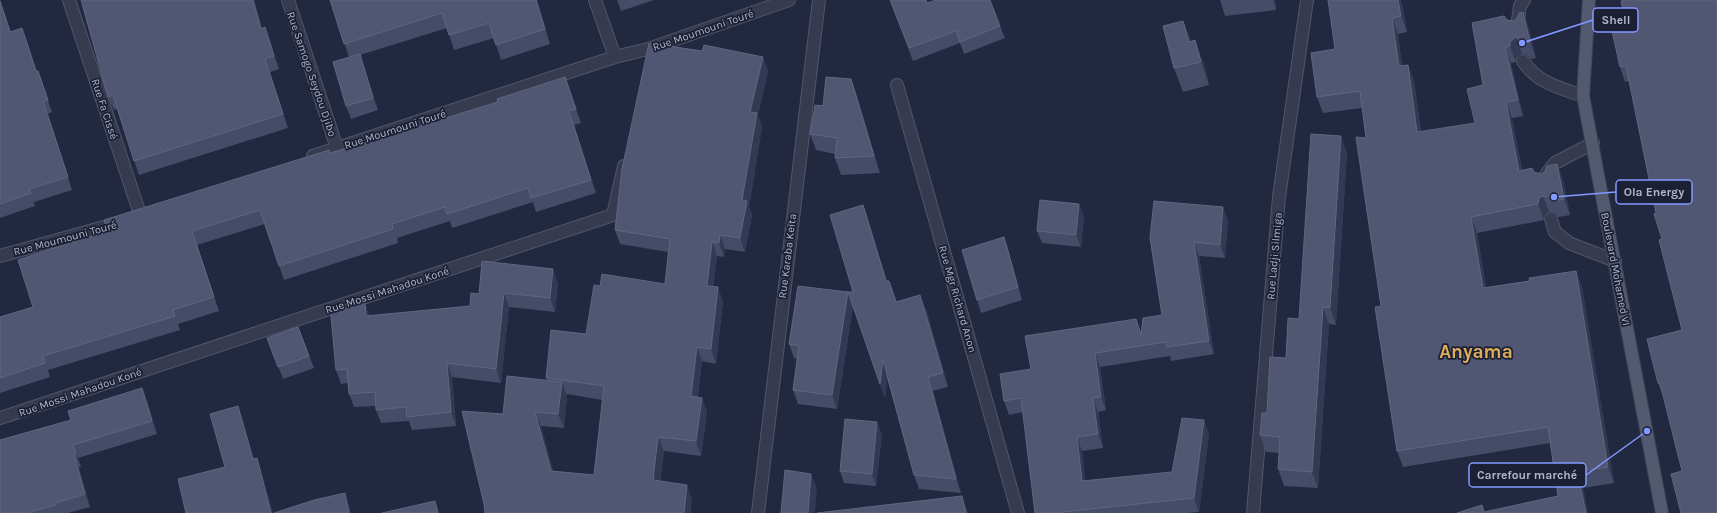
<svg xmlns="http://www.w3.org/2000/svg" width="1717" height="513" font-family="Karla,sans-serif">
  <rect width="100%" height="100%" fill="#212840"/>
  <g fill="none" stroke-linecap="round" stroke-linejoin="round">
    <defs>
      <path id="minor" d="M69,0L141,217
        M288,0L337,148
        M595,0L615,57
        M1517,28L1520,6L1524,0
        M1523,61C1537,83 1560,88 1583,96
        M897,85L1018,513
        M313,156L615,57L648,49L789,0
        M1545,176L1555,163L1593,143
        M1551,219L1555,232L1569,243L1615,261
        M0,256L122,222
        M0,418L613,215L624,166
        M758,513L819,0
        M1253,513L1279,197L1307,0"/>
      <path id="major" d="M1589,0L1583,96L1662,513"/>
    </defs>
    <use href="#minor" stroke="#51566a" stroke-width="14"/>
    <use href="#major" stroke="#3f4458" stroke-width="14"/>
    <use href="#minor" stroke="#363b4f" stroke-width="12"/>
    <use href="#major" stroke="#535a70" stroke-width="12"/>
  </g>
  <path fill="#454c67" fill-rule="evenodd" d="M0,0L11,32L27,41L36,71H38L52,112L48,114L72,190L34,202L35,206L0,218Z
    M254,0L262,28L270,41L279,69L270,72L288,128L139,175L117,109L114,110L108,97Z
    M330,0H537L550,44L501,60L494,38L454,50L447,28L360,55L364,66L378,110L351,119L346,106L349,57Z
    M617,0H654L621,11Z
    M890,0L927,3L1000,26L1005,38L964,54L960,43L913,61Z
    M1220,0H1275L1276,10L1225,16Z
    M1717,0L1682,471L1664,398L1658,383L1682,330L1656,213L1629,81L1625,82L1620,67L1627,28Z
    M1402,4L1407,32L1398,34L1402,66L1408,65L1414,81L1421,132L1475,123L1483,85L1507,20L1529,28L1536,58L1531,59L1526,54H1522L1516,58V62L1511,63L1523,116L1512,118L1522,170L1541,174L1557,164L1563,180L1570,215L1558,217L1556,213L1549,212L1545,214L1544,220L1477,233L1486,288L1530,281L1576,271L1582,287L1614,483L1583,488L1588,513L1484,512L1558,496L1550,443L1403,467L1397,451L1381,306L1366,138L1362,108L1323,113L1317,97L1335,49Z
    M1183,21L1191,41L1204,64L1209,85L1183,92L1174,68Z
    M702,51L763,57L768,71L758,115L762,127L749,207L752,215L745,252L725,249L724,257L717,256L713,286L723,301L716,364L702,361L698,397L702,398L707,412L701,456L664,451L660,481L692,499L485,513L503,414L547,380L546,378L586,334L600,286L665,284L668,252L620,244L615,230ZM567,394L602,400L594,475L553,471L541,426L564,428L567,396Z
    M565,77L581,123L574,125L596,193L536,212L533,202L452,228L450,221L397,238L398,243L284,280L265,224L197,245L219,311L178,324L180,330L48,370L50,377L0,393V317L33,307L107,231L330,153L413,128L498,102Z
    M851,79L857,96L880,173L841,175L835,158V154L816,150L810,134L823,106Z
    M1347,152L1336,325L1329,324L1318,488L1284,486L1278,469L1279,453L1266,452L1260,435L1299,319Z
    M863,205L868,219L887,281H889L897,302L926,309L948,387L933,391L961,493L919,489L914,475L887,378L885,398L880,384L853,292Z
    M1223,207L1228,221L1225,258L1199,256L1214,354L1171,361L1170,356L1100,367L1106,410L1098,412L1103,448L1082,451L1085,481L1172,472L1209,434L1199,512L1187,513H1035L1023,412L1009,415L1004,401L1031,369L1136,319L1141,332L1162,315L1150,238Z
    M1084,216L1081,247L1042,243L1037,231Z
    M1004,237L1008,249L1022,300L981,313L977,300Z
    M558,283L555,312L509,307L501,383L452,377L456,426L412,430L409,421L381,423L376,410V406L354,407L349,394L348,383L341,384L336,370L365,303L369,316L470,306L479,294Z
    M853,306L837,409L798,404L793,390L797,359L794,358L789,344Z
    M298,327L314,368L283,379L267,338Z
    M147,401L157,434L78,458L81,467L79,468L90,507L68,513H0V440Z
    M882,434L876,486L844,483L840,471Z"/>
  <path fill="#323953" d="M253,0H254L266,42L261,29Z
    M536,0H537L550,44L545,29Z
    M1273,0H1275L1276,10Z
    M1398,0H1401L1402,4L1407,32L1401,16Z
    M1523,12L1529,28L1536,58L1530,42Z
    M1392,18L1398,34L1405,83L1399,66Z
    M1183,21L1192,44L1189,42Z
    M265,27L270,41L279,69L274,56Z
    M22,28L27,41L41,84L36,71Z
    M1516,37L1522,54L1516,58V62L1510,46V42Z
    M1195,40L1204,64L1209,85L1201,62Z
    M1505,47L1511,63L1523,116L1518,100Z
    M360,54L364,66L378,110L373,98Z
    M763,57L768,71L758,115L762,127L749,207L752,215L745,252L740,238L742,200L750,112Z
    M265,59L270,72L288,128L283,114Z
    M1408,65L1414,81L1423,149L1417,132Z
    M851,79L857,96L880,173L874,156Z
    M43,101L48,114L72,190L68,177Z
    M1506,102L1512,118L1525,187L1519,171Z
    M569,111L574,125L596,193L591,180Z
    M1341,136L1347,152L1336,325L1330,308Z
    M1557,164L1563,180L1570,215L1564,199Z
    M1543,196L1549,212L1545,214L1544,220L1538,204L1539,198Z
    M1079,204L1084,216L1081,247L1076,235Z
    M863,205L868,219L891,295L886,281Z
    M1223,207L1228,221L1225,258L1220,245Z
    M1471,217L1477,233L1489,304L1483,288Z
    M192,231L197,245L219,311L214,297Z
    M720,235L725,249L724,257L719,243Z
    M1004,237L1008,249L1022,300L1018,287Z
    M712,242L717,256L712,300L707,286Z
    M1194,242L1199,256L1214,354L1209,341Z
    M553,269L558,283L555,312L550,298Z
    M1576,271L1582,287L1614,483L1608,467Z
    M718,287L723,301L716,364L711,349Z
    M848,292L853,306L837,409L832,395Z
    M504,293L509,307L501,383L496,369Z
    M920,295L926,309L948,387L943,373Z
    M365,303L369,316H366Z
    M1323,307L1329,324L1318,488L1312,472Z
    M697,347L702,361L696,411L691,396Z
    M1095,353L1100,367L1106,410L1101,397Z
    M883,360L888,374L885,398L880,384Z
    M447,363L452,377L456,426L451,412Z
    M928,377L933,391L961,493L956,479Z
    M562,382L567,396L564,428L558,414Z
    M142,388L147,401L157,434L152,421Z
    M702,398L707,412L701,456L696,441Z
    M1093,398L1098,412L1103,448L1098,434Z
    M238,406L242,418L257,471L253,459Z
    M535,412L541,426L556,485L551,471Z
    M1204,420L1209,434L1199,512L1194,498Z
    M877,422L882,434L876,486L872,474Z
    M658,437L664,451L659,495L653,480Z
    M1077,437L1082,451L1087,495L1082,481Z
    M73,445L78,458L81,467L76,454Z
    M74,455L79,468L90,507L85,494Z
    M257,458L261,470L273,513H271Z
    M1577,471L1583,488L1588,513H1586Z
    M811,474L817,488L815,513H808Z
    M687,485L692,499L691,513H684Z
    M345,493L349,505L351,513H349Z
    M962,496L967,510L968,513H966Z
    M435,501L439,513H438Z"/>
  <path fill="#515772" stroke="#606680" d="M81,0H253L261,29L265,27L274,56L265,59L283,114L134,161L113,95L108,97Z
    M330,0H536L545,29L496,45L489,23L449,35L442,13L344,44Z
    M890,0H926L927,3L936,0H990L1000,26L960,42L956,31L909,48Z
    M1328,0H1398L1401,16L1392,18L1399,66L1408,65L1417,132L1475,123L1467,89L1483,85L1472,23L1504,16L1507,20L1514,21L1517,18L1519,13L1523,12L1530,42L1525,43L1520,38L1516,37L1510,42V46L1505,47L1518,100L1506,102L1519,171L1532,168L1534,172L1541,174L1545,172L1547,166L1557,164L1564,199L1552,201L1550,197L1543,196L1539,198L1538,204L1471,217L1483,288L1530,281L1529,278L1576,271L1608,467L1577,471L1586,513H1457L1482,505L1484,512L1558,496L1548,427L1397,451L1375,307L1381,306L1356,137L1366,138L1360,91L1317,97L1311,53L1335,49Z
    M1626,0H1717V513H1681L1671,474L1682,471L1660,383H1658L1647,339L1682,330L1659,240L1662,239L1654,214L1656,213L1626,66L1620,67L1612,31L1627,28L1621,1Z
    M0,1L10,32L22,28L36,71H38L48,100L43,101L68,177L29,189L31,193L0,204Z
    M1183,21L1189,42L1195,40L1201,62L1174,68L1163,26Z
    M649,43L702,51L704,45L763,57L750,112L757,113L742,200L747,201L740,238L720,235L719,243L712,242L707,286L718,287L711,349L697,347L691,396L702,398L696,441L658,437L653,480L687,485L684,513H485L484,504L462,411L503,414L507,376L562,382L558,414L535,412L551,471L594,475L604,386L546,378L551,330L586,334L594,285L600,286L602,274L665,284L670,239L615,230L622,169Z
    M360,54L373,98L346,106L333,62Z
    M565,77L576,109L569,111L591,180L531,198L528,188L447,214L445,207L392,224L393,229L279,266L260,210L192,231L214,297L173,310L175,316L43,356L45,363L0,378V317L33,307L18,260L107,231L104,220L329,150L330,153L413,128L498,102L497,99Z
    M826,77L851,79L874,156L835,158L837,138L810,134L815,105L823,106Z
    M1311,134L1341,136L1330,308L1323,307L1312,472L1278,469L1280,437L1260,435L1262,413H1267L1270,357L1286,358L1288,318L1299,319Z
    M1040,200L1079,204L1076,235L1037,231Z
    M1154,201L1223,207L1220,245L1194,242L1209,341L1167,347L1166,342L1095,353L1101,397L1093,398L1098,434L1077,437L1082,481L1172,472L1182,418L1204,420L1194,498L1054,513H1035L1021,398L1004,401L1000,374L1031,369L1025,336L1136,319L1141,335L1143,318L1162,315L1150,238Z
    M863,205L886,281H889L896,302L920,295L943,373L928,377L956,479L914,475L883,360L880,384L848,292H853L830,215Z
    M1004,237L1018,287L977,300L962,250Z
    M482,261L553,269L550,298L504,293L496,369L447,363L451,412L407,417L406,407L376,410L375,392L349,394L347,369L336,370L330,306L365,303L366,316L470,306L471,293L479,294Z
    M798,286L848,292L832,395L793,390L799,346L789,344Z
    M298,327L309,356L278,367L267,338Z
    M142,388L152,421L73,445L76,454L74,455L85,494L55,503V505L27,513H0V440L71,420L68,411Z
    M238,406L253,459L257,458L271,513H185H186L178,479L225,467L210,414Z
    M845,419L877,422L872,474L840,471Z
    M785,470L811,474L808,513H781Z
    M345,493L349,513H274L314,500Z
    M962,496L966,513H817Z
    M435,501L438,513H382Z"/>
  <g text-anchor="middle" stroke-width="3.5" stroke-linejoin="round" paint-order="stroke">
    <g font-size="11" fill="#b1b6ca" stroke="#1b2034">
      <text transform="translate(703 30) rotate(-19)" y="4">Rue Moumouni Touré</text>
      <text transform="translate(312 74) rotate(71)" y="4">Rue Samogo Seydou Djibo</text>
      <text transform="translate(105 109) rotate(72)" y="4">Rue Fa Cissé</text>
      <text transform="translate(395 129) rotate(-18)" y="4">Rue Moumouni Touré</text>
      <text transform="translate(65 238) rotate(-15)" y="4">Rue Moumouni Touré</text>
      <text transform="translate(787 256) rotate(-83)" y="4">Rue Karaba Keïta</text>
      <text transform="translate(1274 256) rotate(-85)" y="4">Rue Ladji Silmiga</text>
      <text transform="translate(1616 269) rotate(79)" y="4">Boulevard Mohamed VI</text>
      <text transform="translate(387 290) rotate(-18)" y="4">Rue Mossi Mahadou Koné</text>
      <text transform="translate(958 299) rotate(74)" y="4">Rue Mgr Richard Anon</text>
      <text transform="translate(80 392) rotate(-19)" y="4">Rue Mossi Mahadou Koné</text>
    </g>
    <g font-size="19" font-weight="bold" fill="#dfad58" stroke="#1b2034">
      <text x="1476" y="358">Anyama</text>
    </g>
  </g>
  <path fill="none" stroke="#829aff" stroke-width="1.5" d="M1522 43L1593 20M1554 197L1616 192M1647 431L1586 475"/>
  <g fill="#829aff" stroke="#1b2034" stroke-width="1.5">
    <circle cx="1522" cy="43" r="4"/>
    <circle cx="1554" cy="197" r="4"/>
    <circle cx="1647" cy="431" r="4"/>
  </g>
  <g fill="#1b2034" stroke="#829aff" stroke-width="1.5">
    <rect x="1593" y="8" width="45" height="24" rx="4"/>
    <rect x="1616" y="180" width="76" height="24" rx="4"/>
    <rect x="1469" y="463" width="117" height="24" rx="4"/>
  </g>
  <g font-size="12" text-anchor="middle" font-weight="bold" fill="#b1b6ca">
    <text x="1616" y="24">Shell</text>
    <text x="1654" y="196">Ola Energy</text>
    <text x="1527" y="479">Carrefour marché</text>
  </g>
</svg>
